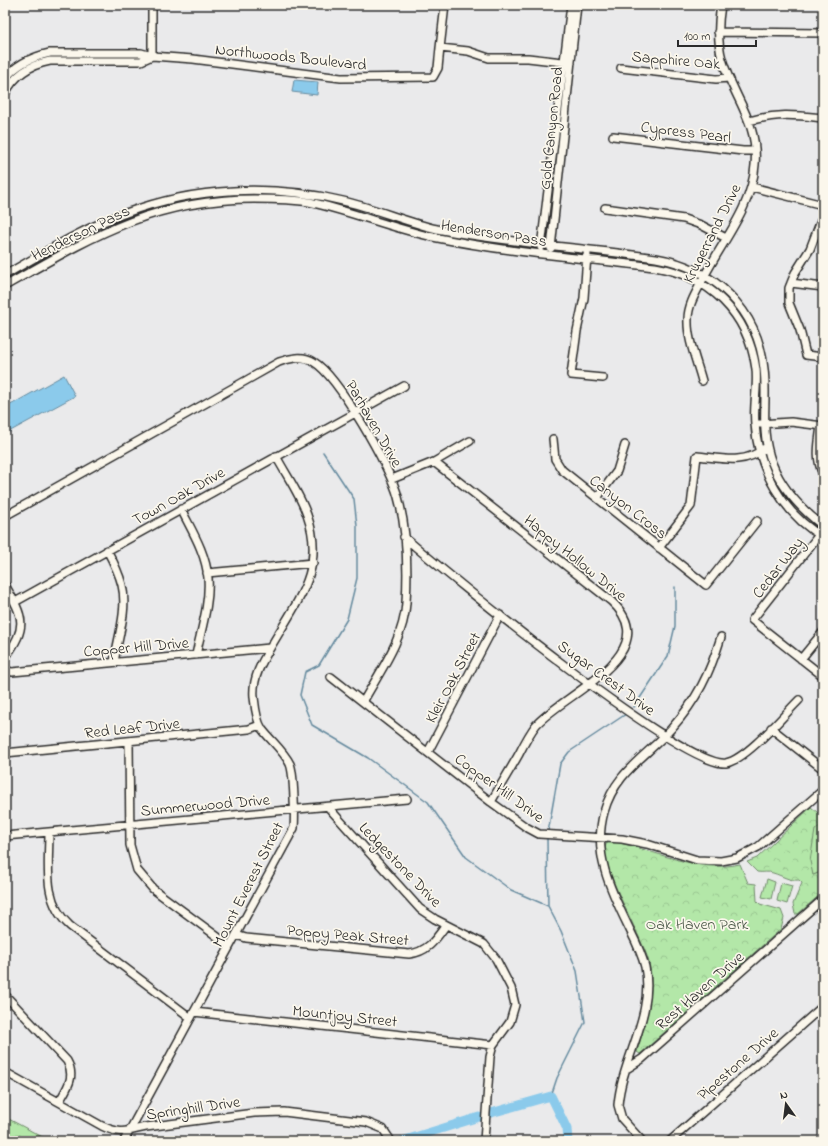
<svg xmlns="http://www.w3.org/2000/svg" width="828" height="1146" font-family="'Indie Flower',sans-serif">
  <defs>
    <pattern id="grass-tufts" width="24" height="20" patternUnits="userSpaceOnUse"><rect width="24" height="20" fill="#b3e7a8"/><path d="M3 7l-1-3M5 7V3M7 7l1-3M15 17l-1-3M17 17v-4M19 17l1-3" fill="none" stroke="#9ac691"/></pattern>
    <pattern id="forest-crowns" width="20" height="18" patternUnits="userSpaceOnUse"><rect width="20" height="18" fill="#b3e7a8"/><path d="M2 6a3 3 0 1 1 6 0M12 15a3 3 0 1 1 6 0" fill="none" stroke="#9ac691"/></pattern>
  </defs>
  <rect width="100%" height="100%" fill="#eaeaeb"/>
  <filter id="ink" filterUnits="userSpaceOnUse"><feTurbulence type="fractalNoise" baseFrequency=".025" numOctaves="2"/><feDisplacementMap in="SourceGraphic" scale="8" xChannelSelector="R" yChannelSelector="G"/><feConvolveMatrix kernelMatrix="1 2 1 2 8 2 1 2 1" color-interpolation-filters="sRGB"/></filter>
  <g filter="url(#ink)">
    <path fill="url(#grass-tufts)" stroke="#6f896a" d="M5,1117L50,1141H12L5,1137Z"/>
    <path fill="url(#forest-crowns)" stroke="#6f896a" d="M811,807L823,817V826L819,827L813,875L823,871V892L798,914H795L793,904L802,883L799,880C789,881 783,876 773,873C769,871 762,873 757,872L747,862L757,858Z
      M611,841C653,849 698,874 740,864L748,883L756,884L757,901L760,904L781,910L784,918L781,929L640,1054L637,1052C645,1023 657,990 648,959C641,935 598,863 606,844Z"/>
    <path fill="#b3e7a8" stroke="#6f896a" d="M819,827L823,830V871L813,875L810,861L815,830Z
      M767,879L775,882L771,899L762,897Z
      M781,883L792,886L787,904L777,901Z"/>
    <path fill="#8bcaeb" stroke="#658a9e" d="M294,80L318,82L317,95L292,92Z
      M64,375L75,396L5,434V408Z"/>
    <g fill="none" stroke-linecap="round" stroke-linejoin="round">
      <path stroke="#658a9e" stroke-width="1.5" d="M323,452L354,499L357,526V578L347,619L319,665L305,672L300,695L312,725L368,758L428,802L466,857L511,890L548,906L561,931L577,971L585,1022L557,1078L551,1096
        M634,707L668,656L675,626V587
        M548,832L560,764L569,752L626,714
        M547,838L548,906"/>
      <path stroke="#8bcaeb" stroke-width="9" d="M491,1113L551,1096L567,1129L568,1141
        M402,1141L479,1117"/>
      <defs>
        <path id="minor" d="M718,32L823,33
          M440,48L445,5
          M152,56V5
          M621,68L716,79L729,78
          M5,79C16,64 32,57 50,53H141L152,56L193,59L341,78L433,77L438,68L440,48L468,51L489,58H528L571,63
          M5,94C14,75 29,65 50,61H141L152,56
          M749,121C778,113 794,115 823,118
          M613,136L743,151H755
          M752,187L823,205
          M605,208L684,219L701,225L726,238
          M823,215L810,249L795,273L789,288V303L800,330L806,355L823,357
          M541,247L571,5
          M551,248L577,5
          M587,255L584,298L577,331L571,375L603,378
          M5,275C44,253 83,228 126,213C195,187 271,184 343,201C375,208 405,222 437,229C509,243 583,248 656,258C714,268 758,309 764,369C768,403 759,429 772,463C782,489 801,509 823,526
          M791,283L823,287
          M5,286C90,238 152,199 254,199C272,199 291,199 309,202C351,211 391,228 433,237C505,252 581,258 655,267C709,276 748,313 756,369C758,387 753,406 755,424C758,469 783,514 823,537
          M702,381C697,362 687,339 688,319C688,307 694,296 700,285C718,246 752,210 755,165C759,122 733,97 722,59C717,41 718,23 721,5
          M759,424L791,422L823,426
          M821,426C819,442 815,459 823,474
          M553,439L555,459L562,470L706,585L757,521
          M434,462L611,601C668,653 563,694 536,725C529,734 524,744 519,754C510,770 500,786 491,802
          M392,479L434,462L470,441
          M597,498L617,471L625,445
          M181,509C192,531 206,553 208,578C210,603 201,630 196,655
          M5,516L279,362C291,358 303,355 314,362C338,376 391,469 398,497C407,530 408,569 406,603C404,639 380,671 363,702
          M822,531L752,620L823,676
          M404,537C447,574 684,769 726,763C747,759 783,716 799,700
          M659,548L691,506L697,456C720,458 744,465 763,449
          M107,550C113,561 119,573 122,585C128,609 118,638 114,662
          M207,573L313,563
          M5,585C24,618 28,626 5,658
          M15,602L404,386
          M801,659L823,632
          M5,670L12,672L270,648
          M331,677L491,802L526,827L539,834L622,839L647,844L697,860L721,861L737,858L758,847L823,790
          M771,728L823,769
          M129,741L130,845L137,870L153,889L230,946
          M428,752L500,615
          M5,753L249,729L260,725
          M328,807L420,909L435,919L484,944L496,959L511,988L515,1005L510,1022L493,1045L490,1057L484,1141
          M49,832C49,866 42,901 70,926L191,1018
          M5,836L407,799
          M236,935L246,938L409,954C428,952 436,939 446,925
          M5,995L67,1061C76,1077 67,1088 59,1102
          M194,1012L493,1045
          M628,1068L642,1059L823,899
          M5,1072L102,1126C121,1135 127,1131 146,1127L254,1113L284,1112L366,1122L383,1129L391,1141
          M124,1141L294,828C295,817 294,773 290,764C283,750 271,741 262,729C256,720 255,706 254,697C252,677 263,660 273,643C298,600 326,567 307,515C300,494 286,475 276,456
          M642,1141L622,1119L618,1105C622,1058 655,1015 645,967C642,954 636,942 630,930C612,893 592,855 604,812C615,772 646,757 671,729C697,700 710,673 721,637
          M670,1141L823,1006"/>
      </defs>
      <use href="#minor" stroke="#2b2b2b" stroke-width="10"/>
      <use href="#minor" stroke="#fbf7ec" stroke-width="7"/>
    </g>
  </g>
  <g text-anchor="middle" stroke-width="3.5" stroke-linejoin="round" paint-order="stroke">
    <g font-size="16" fill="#2b2b2b" stroke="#fbf7ec">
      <text transform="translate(291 56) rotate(6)" y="6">Northwoods Boulevard</text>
      <text transform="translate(676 59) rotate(5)" y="6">Sapphire Oak</text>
      <text transform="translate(550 128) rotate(-84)" y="6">Gold Canyon Road</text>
      <text transform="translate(686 131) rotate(7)" y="6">Cypress Pearl</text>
      <text transform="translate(80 232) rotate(-26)" y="6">Henderson Pass</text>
      <text transform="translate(494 232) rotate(9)" y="6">Henderson Pass</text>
      <text transform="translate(711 233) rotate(-63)" y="6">Krugerrand Drive</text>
      <text transform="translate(375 423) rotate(60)" y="6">Parhaven Drive</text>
      <text transform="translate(178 495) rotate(-29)" y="6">Town Oak Drive</text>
      <text transform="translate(629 506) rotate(38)" y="6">Canyon Cross</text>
      <text transform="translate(576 557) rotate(39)" y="6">Happy Hollow Drive</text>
      <text transform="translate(777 567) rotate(-52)" y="6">Cedar Way</text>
      <text transform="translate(136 646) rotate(-5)" y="6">Copper Hill Drive</text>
      <text transform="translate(452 677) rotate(-62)" y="6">Kleir Oak Street</text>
      <text transform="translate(607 677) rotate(36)" y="6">Sugar Crest Drive</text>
      <text transform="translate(132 727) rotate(-6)" y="6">Red Leaf Drive</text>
      <text transform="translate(500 787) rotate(36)" y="6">Copper Hill Drive</text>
      <text transform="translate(205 804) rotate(-5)" y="6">Summerwood Drive</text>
      <text transform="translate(401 864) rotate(46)" y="6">Ledgestone Drive</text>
      <text transform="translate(247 884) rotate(-63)" y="6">Mount Everest Street</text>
      <text transform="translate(348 934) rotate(5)" y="6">Poppy Peak Street</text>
      <text transform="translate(699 990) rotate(-41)" y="6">Rest Haven Drive</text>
      <text transform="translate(345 1015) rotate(6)" y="6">Mountjoy Street</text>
      <text transform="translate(737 1063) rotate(-41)" y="6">Pipestone Drive</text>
      <text transform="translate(193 1107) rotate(-8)" y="6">Springhill Drive</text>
    </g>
    <g font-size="16" fill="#4d5a4a" stroke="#fbf7ec">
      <text x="697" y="929">Oak Haven Park</text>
    </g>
  </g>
  <rect width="828" height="1146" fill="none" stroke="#fbf7ec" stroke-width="20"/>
  <rect x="10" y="10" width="808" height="1126" fill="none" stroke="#2b2b2b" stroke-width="1.5" filter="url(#ink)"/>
  <g transform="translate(786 1104) rotate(346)" stroke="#fbf7ec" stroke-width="3" paint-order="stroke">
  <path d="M0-3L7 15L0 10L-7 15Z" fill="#2b2b2b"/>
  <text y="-6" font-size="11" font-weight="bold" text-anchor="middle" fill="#2b2b2b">N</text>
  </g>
  <path d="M678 40v6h78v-6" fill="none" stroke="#2b2b2b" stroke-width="2"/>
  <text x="684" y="40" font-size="12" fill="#2b2b2b" stroke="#fbf7ec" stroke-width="3" paint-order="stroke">100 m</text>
</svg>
